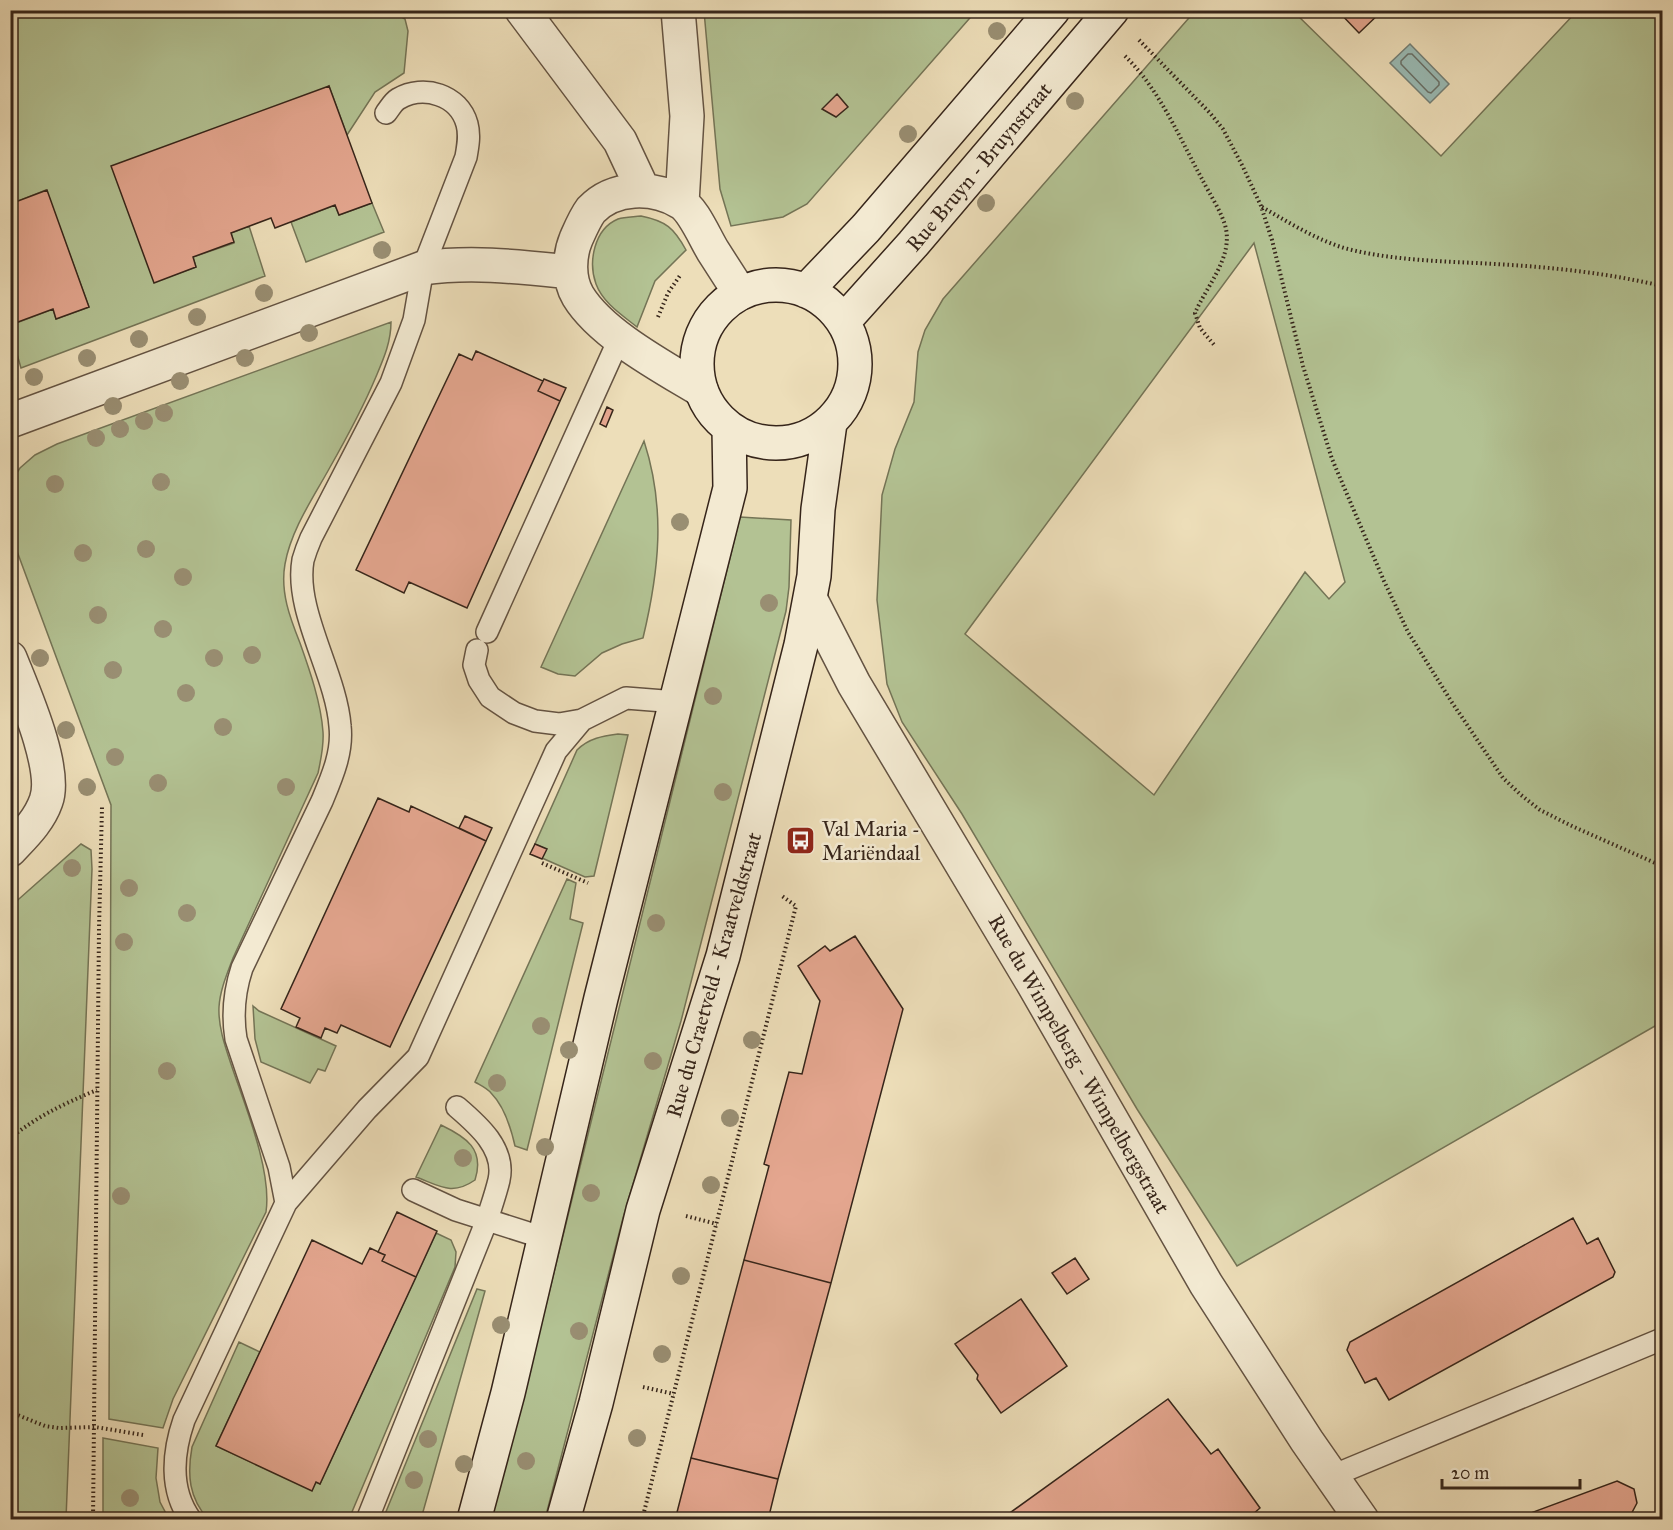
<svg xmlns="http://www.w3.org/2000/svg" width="1673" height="1530" font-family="'IM FELL Great Primer',serif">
  <rect width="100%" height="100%" fill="#eddeb9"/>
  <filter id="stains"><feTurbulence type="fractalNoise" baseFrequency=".00333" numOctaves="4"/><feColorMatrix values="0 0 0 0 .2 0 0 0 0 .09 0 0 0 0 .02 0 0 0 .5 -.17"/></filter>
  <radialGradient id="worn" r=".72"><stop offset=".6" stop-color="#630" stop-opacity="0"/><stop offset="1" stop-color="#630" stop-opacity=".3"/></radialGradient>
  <path fill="#b3c293" stroke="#747456" stroke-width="1.5" fill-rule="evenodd" d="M10,11H392L405,19L408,31L404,73L375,92L347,135L329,86L154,282L196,267L193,257L234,243L231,233L249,226L265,276L21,368L11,333V325L53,309L56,319L89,307L46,190L11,204Z
    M704,11H976L807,204L783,217L731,226L720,189Z
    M1195,11H1293L1441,156L1577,11H1662V1022L1237,1266L1137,1109L962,814L902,722L887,684L877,600L882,495L895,449L914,402L918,352L925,330L943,299ZM1254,243L1345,582L1329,599L1305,572L1154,795L965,634Z
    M372,203L384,232L306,262L291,222L335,205L339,215Z
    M641,216C666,221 674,228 686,250L655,281L637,327C622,315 603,303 596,284C588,262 594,229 618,219C625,217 633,217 641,216Z
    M391,322C391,343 383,360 375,379C362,410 346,439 329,469C313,498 291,530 285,564C280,592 290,618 300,643C310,671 321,703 323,732C324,746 321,759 318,773L233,958C227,974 220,990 219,1007C218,1028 226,1049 233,1070C246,1108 272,1172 266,1212L173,1399L163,1428L109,1419L111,805L11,535V482L20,468L35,455L57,444Z
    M644,441C666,509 659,571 643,638L622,644L602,653L575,676L558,674L541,667Z
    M740,517L791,520L789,587L786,611L681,1021L623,1218L545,1519L489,1520L528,1378Z
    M618,734L628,735L594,876L585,877L542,858L546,849L535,844L577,750C589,738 603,736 618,734Z
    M81,844L91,850L92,869L66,1519H11V906Z
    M567,879L576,883L570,919L583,923L527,1150L515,1146C511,1128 505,1107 491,1093C487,1088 480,1085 475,1082Z
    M253,1006L259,1011L336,1046L325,1071L318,1069L310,1083L261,1062L255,1039Z
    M441,1125C466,1137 485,1149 475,1180C452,1196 440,1186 416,1177Z
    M436,1233L451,1240L456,1252L455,1267L349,1519H208C189,1498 187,1475 192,1447L239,1342L260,1352L216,1446L312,1490L316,1482L320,1484Z
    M477,1289L485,1291L421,1519H383Z
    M103,1438L158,1448L156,1478L160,1502L169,1519H103Z"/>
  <path fill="#9abbb5" stroke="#727f77" stroke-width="1.5" d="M1410,44L1449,84L1430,103L1390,63Z"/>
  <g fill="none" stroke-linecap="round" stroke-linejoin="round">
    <path stroke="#687068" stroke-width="1.5" d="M1408,54H1412L1439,82V85L1431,93L1428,92L1401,64V61Z"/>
  </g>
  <path fill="#e4a68f" stroke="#36251a" stroke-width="1.5" d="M1337,10H1382V11L1359,33Z
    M329,86L372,203L339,215L335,205L275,228L271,218L231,233L234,242L193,257L196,267L154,283L111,166Z
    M837,94L848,107L836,117L822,109Z
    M47,190L89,307L56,319L53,309L10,325V204Z
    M476,351L543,381L538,391L560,401L467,608L409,582L404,593L356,570L459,354L472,360Z
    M544,379L566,388L560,401L538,391Z
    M607,407L613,410L606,427L600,424Z
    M378,798L409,812L411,806L486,841L390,1047L341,1025L337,1033L325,1028L321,1038L296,1027L300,1018L281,1009Z
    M465,816L492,828L486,841L459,828Z
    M535,844L547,849L542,859L530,854Z
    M855,936L903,1009L831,1283L744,1260L769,1166L764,1164L789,1072L802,1074L820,1001L798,966L825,946L830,951Z
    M397,1212L437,1231L416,1277L382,1261L385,1255L378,1252Z
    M1573,1218L1587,1244L1598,1238L1615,1272L1613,1277L1389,1400L1376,1378L1365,1383L1347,1350L1350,1342Z
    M312,1240L362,1264L370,1248L385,1255L382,1261L416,1277L320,1484L316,1482L312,1491L216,1446Z
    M1075,1258L1089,1279L1067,1294L1052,1273Z
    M744,1260L831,1283L778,1479L691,1458Z
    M1021,1299L1067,1366L1001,1413L977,1379L978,1375L955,1344Z
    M1168,1399L1211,1454L1218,1449L1260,1508L1252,1515L1255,1520H1000Z
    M691,1458L778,1479L768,1520H675Z
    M1617,1481L1634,1489L1637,1503L1628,1520H1512Z"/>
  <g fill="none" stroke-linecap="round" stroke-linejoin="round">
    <defs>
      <path id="lane" d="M487,632L620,337
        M477,650L474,665L479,680L490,697L514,713L535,721L559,724L582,720L626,698L677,702
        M413,1190L456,1210L544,1238
        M286,1203L279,1167L236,1039C232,1014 234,992 242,968L322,801C332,777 343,752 340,726C336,673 294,611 303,560C305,553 308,545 311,538L391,383L414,320L423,268L466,157C468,146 470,135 467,124C459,95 424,84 398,99C393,102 390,108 386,113
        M1332,1476L1662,1339
        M191,1520C169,1490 173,1452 184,1420L286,1203L367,1109L418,1057L556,751L582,720
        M367,1520L487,1220C491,1207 496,1193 499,1180C506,1149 478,1125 457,1107"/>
      <path id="street" d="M522,10L620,141L643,190
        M678,10L687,116L682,203
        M701,390C663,367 601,334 578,296C568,279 569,256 576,239C580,230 585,218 591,210C614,186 653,186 680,202C693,209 705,238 713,251C722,265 731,279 740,293
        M10,421L423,268C472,261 521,267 570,272
        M811,600L854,684L1034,985L1206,1284L1307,1441L1362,1520
        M10,658C23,691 58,769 46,801C39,821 24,835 10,850"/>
      <path id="secondary" d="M697 364a79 79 0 1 1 158 0a79 79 0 1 1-158 0Z
        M806,291L866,228L1053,10
        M843,322L913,244L1112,10
        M474,1520L508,1393L601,998L730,488L729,428
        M563,1520L596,1403L643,1210L723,956L801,645L814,576L818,509L830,423"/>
    </defs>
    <use href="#lane" stroke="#645342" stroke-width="24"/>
    <use href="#street" stroke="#645342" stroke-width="36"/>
    <use href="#secondary" stroke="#36251a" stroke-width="36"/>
    <path stroke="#36251a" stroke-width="4" stroke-dasharray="1.5 3" stroke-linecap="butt" d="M1139,40L1210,113L1223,129L1243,167L1261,206L1272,240L1303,366L1332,459L1384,581L1408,632L1451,701L1503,778L1521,795L1540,810L1574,827L1662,866
      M1125,56C1160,90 1179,137 1202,179C1209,193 1223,214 1226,229C1232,259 1206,287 1195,313L1200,328L1215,346
      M1262,207C1288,222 1315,239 1344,248C1393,261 1444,261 1494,264C1551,267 1607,273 1662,286
      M658,317L668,293L681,274
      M542,863L588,883
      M10,1138C40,1115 63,1104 97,1090
      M686,1216L717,1224
      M643,1387L674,1394
      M10,1412L45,1426L59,1428L95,1427L143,1435
      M93,1520L99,929L102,807
      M642,1520L796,906L782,896"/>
    <use href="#lane" stroke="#f3ead2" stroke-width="21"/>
    <use href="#street" stroke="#f3ead2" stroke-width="33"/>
    <use href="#secondary" stroke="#f3ead2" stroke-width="33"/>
  </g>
  <g fill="#998e72">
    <circle cx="997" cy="31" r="9"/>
    <circle cx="1075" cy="101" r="9"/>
    <circle cx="908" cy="134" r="9"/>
    <circle cx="986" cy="203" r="9"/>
    <circle cx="382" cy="250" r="9"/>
    <circle cx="264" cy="293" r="9"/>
    <circle cx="197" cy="317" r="9"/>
    <circle cx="309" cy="333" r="9"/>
    <circle cx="139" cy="339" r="9"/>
    <circle cx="87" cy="358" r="9"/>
    <circle cx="245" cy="358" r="9"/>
    <circle cx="34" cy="377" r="9"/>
    <circle cx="180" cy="381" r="9"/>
    <circle cx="113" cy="406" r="9"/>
    <circle cx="164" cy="413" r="9"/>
    <circle cx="144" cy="421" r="9"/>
    <circle cx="120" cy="429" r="9"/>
    <circle cx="96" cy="438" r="9"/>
    <circle cx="161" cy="482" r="9"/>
    <circle cx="55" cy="484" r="9"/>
    <circle cx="680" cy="522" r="9"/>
    <circle cx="146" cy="549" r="9"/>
    <circle cx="83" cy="553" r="9"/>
    <circle cx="183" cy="577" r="9"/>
    <circle cx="769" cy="603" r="9"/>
    <circle cx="98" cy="615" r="9"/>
    <circle cx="163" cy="629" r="9"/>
    <circle cx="252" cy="655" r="9"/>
    <circle cx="40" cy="658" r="9"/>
    <circle cx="214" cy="658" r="9"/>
    <circle cx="113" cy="670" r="9"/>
    <circle cx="186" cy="693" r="9"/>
    <circle cx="713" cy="696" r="9"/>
    <circle cx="223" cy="727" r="9"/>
    <circle cx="66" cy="730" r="9"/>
    <circle cx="115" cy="757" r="9"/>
    <circle cx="158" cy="783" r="9"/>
    <circle cx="87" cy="787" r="9"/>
    <circle cx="286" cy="787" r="9"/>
    <circle cx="723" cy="792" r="9"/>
    <circle cx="72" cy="868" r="9"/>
    <circle cx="129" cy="888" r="9"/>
    <circle cx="187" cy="913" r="9"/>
    <circle cx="656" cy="923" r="9"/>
    <circle cx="124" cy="942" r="9"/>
    <circle cx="541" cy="1026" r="9"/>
    <circle cx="752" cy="1040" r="9"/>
    <circle cx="569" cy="1050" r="9"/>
    <circle cx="653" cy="1061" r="9"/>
    <circle cx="167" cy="1071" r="9"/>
    <circle cx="497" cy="1083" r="9"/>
    <circle cx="730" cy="1118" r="9"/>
    <circle cx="545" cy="1147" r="9"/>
    <circle cx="463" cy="1158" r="9"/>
    <circle cx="711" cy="1185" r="9"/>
    <circle cx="591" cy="1193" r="9"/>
    <circle cx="121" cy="1196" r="9"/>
    <circle cx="681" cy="1276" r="9"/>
    <circle cx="501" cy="1325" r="9"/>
    <circle cx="579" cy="1331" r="9"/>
    <circle cx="662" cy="1354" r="9"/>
    <circle cx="637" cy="1438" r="9"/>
    <circle cx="428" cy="1439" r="9"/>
    <circle cx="526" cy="1461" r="9"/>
    <circle cx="464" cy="1464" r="9"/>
    <circle cx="414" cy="1480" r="9"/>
    <circle cx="130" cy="1498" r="9"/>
  </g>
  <defs>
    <symbol id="bus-square" viewBox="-11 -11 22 22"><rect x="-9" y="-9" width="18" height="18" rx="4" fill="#8f2418" stroke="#f3ead2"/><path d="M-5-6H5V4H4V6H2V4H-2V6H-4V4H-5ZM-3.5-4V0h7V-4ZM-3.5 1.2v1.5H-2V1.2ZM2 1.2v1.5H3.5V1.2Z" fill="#fff"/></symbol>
  </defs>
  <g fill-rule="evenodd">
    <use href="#bus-square" x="784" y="824" width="33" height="33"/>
  </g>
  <g text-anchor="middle" stroke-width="5" stroke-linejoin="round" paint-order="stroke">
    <g font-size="21" fill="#36251a" stroke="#f3ead2">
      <text transform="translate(979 167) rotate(-50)" y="7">Rue Bruyn - Bruynstraat</text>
      <text transform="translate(714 975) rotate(-74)" y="7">Rue du Craetveld - Kraatveldstraat</text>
      <text transform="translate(1079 1064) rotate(60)" y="7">Rue du Wimpelberg - Wimpelbergstraat</text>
    </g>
    <g font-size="21" fill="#36251a" stroke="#f3ead2" text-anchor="start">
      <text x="822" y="836">Val Maria -<tspan x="822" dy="24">Mariëndaal</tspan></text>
    </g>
  </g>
  <rect width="1673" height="1530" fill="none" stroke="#eddeb9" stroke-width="36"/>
  <rect x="12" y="12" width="1649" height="1506" fill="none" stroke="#36251a" stroke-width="3"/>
  <rect x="18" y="18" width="1637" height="1494" fill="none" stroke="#36251a" stroke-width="1.5"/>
  <path d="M1442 1479v9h138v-9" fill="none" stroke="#36251a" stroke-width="3"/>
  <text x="1451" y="1479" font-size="18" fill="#36251a" stroke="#f3ead2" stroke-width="4.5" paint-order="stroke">20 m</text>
  <rect width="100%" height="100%" filter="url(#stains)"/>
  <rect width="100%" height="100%" fill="url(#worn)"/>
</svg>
